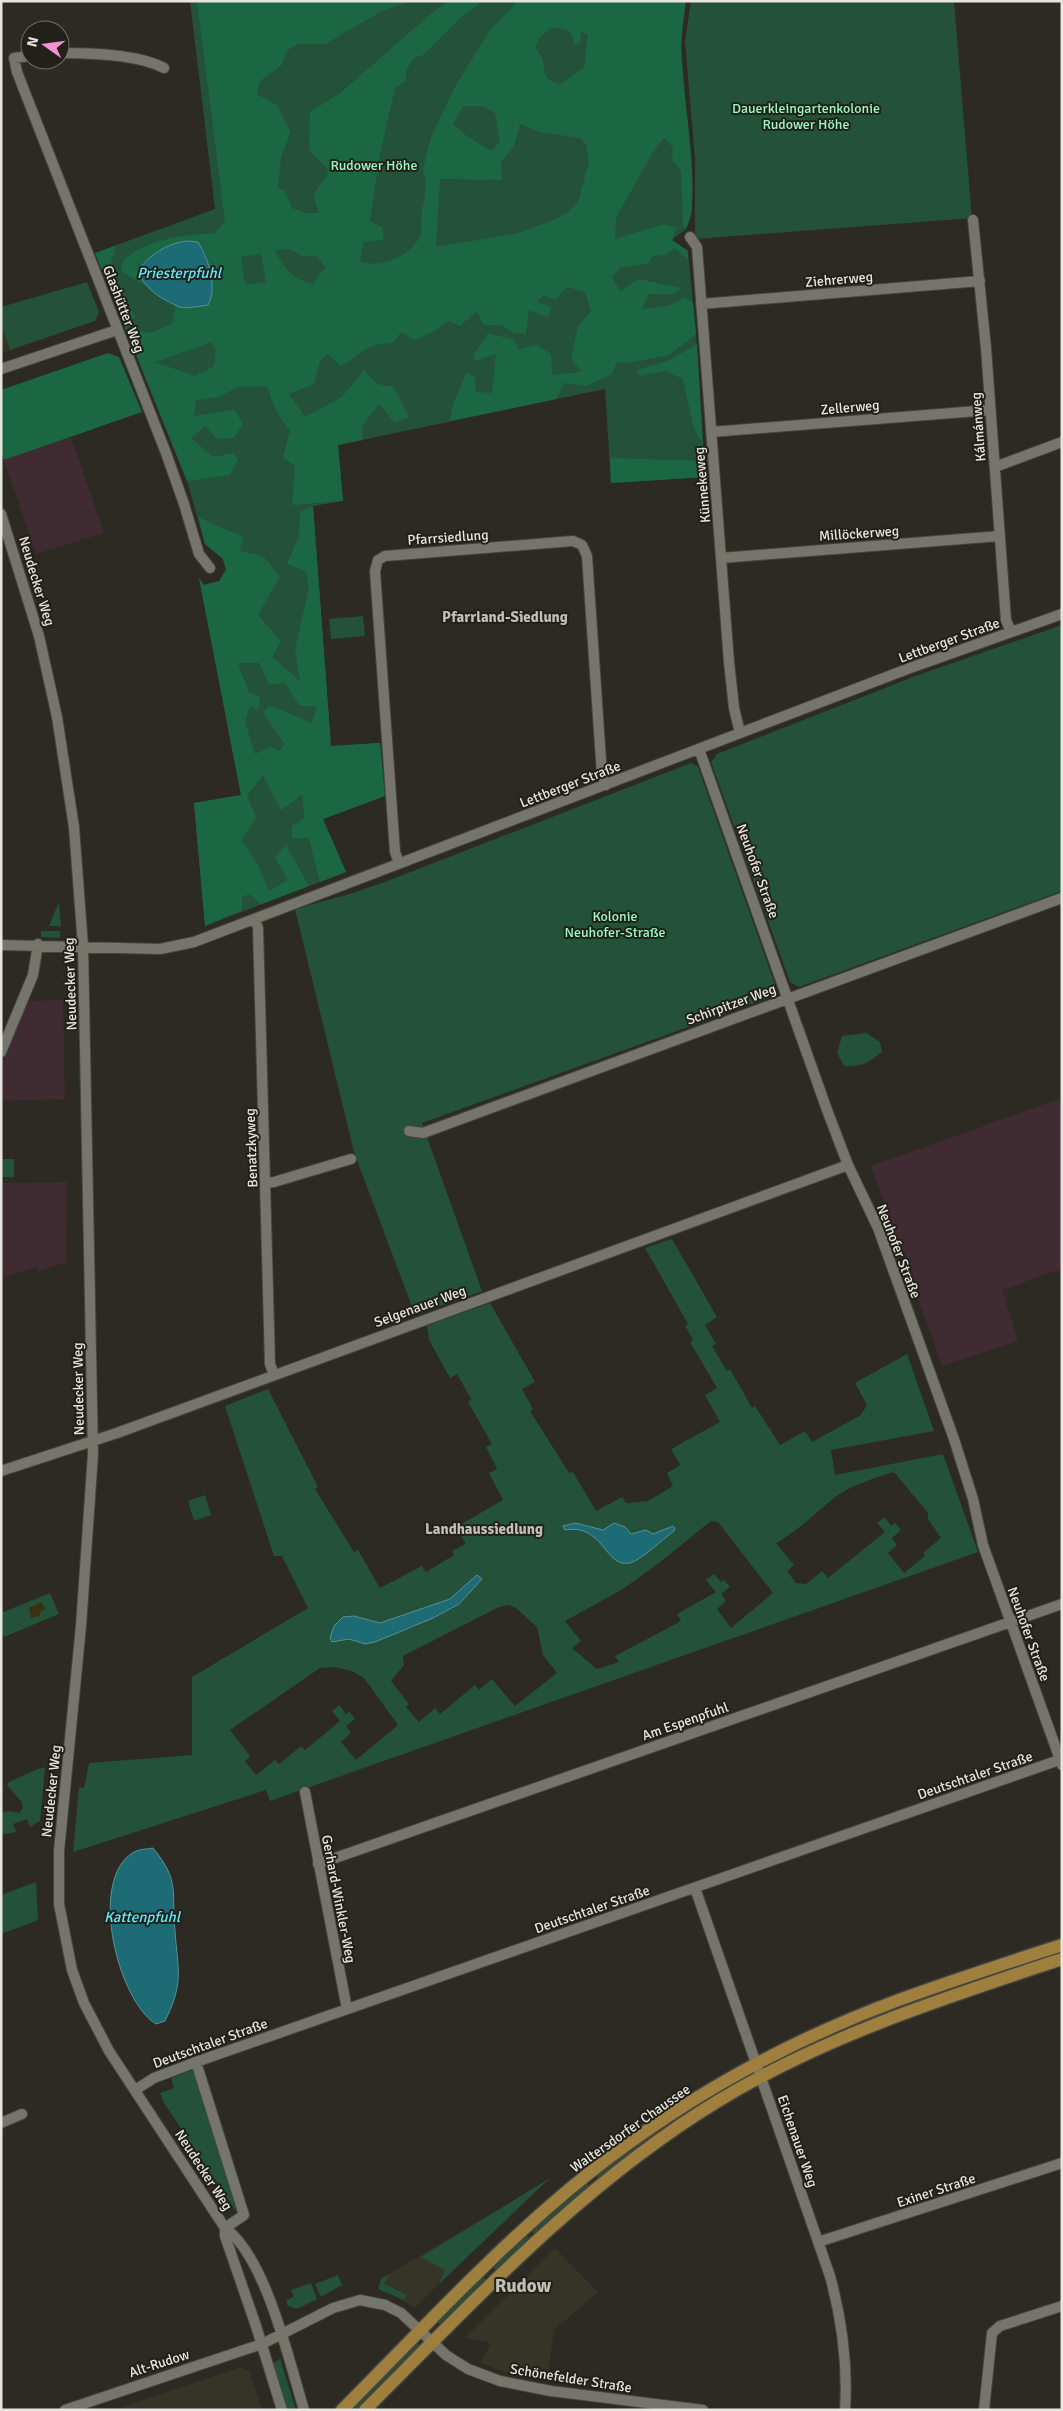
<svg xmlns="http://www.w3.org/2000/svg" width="1063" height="2411" font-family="Signika,sans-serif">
  <rect width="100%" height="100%" fill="#2c2a23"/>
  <path fill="#363426" d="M1,323L10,350L1,353Z
    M480,2220L488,2234L415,2308L392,2294L378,2289L381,2279Z
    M555,2248L598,2292L554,2330L547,2380L510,2374L481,2363L490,2345L486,2341L465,2338Z
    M241,2367L250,2372L262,2410H113Z"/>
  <path fill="#3f2b31" d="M71,437L104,533L36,554L4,460Z
    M63,1000L65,1099L1,1101V1064L28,1001Z
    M1059,1099L1062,1112V1269L1002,1290L1018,1341L942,1366L871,1166Z
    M67,1182L66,1262L38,1272L37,1266L1,1279V1183Z"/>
  <path fill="#245139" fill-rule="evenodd" d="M190,1H686L681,44L690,156L692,213L686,229L672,240L688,251L696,334L705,477L611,483L605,389L338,445L343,501L313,506L331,746L380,743L385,796L323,819L346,872L205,926L194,803L241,795L199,578L204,585L219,581L226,570L223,559L205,544L187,481L95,253L215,209Z
    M691,1H954L972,218L695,239V159L685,41Z
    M87,282L99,312L95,321L10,350L1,323V307Z
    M363,616L365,636L331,639L329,619Z
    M1062,625V891L799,987L790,982L711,762L717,754L918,675Z
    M691,763L698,767L777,990L774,996L422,1123L482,1291L415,1315L354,1152L295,909L353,893L390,880Z
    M59,903L61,926H49L58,904Z
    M41,931H60V938L41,937Z
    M866,1033L880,1042L882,1052C870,1062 859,1068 844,1066L837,1053L842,1036Z
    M1,1159H14V1177H1Z
    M672,1239L717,1317L705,1325L716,1344L712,1346L727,1371L730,1369L752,1408L755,1406L780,1445L805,1431L812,1442L861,1415L867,1405L855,1383L907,1354L934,1431L831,1450L835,1475L943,1454L978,1552L270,1801L266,1790L73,1852L79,1787L84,1788L89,1763L192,1755V1677L308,1608L282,1556H274L225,1406L268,1389L318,1487L315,1489L354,1552L358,1550L380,1588L422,1566L426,1572L454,1555L452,1551L466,1544L455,1525L463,1523L503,1500L489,1473L497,1469L486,1447L492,1444L468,1402L471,1399L457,1374L450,1378L429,1340L427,1326L490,1303L535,1382L522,1389L533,1409L530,1411L569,1473L573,1472L596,1511L622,1497L626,1503L648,1501L673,1486L667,1473L680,1465L671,1449L720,1422L705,1395L717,1388L690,1342L693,1340L685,1326L688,1324L645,1248ZM894,1472L928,1513V1519L941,1538L923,1553L925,1556L904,1573L888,1553L897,1545L892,1538L901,1530L895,1523L891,1526L885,1517L877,1523L885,1532L828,1578L822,1571L806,1584L796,1583L787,1571L794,1565L776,1543C798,1531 814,1514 834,1498C851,1485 874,1478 894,1472ZM711,1521L718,1522L773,1593L731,1628L717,1609L726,1601L721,1594L730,1587L724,1580L721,1582L714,1574L706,1580L716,1592L677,1614L681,1621L615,1656L619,1662L597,1669L572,1648L581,1641L565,1621L623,1589L659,1563ZM508,1605L516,1608L537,1627L543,1655L557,1673L515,1706L492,1679L479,1690L475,1685L440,1714L435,1708L419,1722L406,1707L409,1704L391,1681L404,1665L403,1656L499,1607ZM334,1667L352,1671L364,1678L398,1725L356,1760L341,1742L351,1733L346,1726L355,1719L349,1711L346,1714L339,1705L332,1711L340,1721L305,1750L301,1746L279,1764L275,1760L256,1775L245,1761L250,1756L230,1730L320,1668Z
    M205,1495L211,1515L194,1521L188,1501Z
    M50,1593L59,1614L4,1637L1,1628V1613Z
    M40,1768H45L40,1821L30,1827L27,1819L13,1824L16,1832L4,1834L1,1830V1813L9,1811L19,1813L23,1808L21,1801L7,1785L9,1782Z
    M36,1882L38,1920L1,1934V1895Z
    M1062,1950V1954L773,2066L771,2062C866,2015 962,1984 1062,1950Z
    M192,2070L195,2072L237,2213L164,2103L160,2093L174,2088L171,2078Z
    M743,2077L744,2081L599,2179L596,2175L669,2121Z
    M550,2178L439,2284L445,2270L421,2257Z
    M586,2182L590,2187L535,2234L530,2229Z
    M526,2234L529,2238L496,2271L492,2266Z
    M389,2274L384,2284L407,2295L404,2300L378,2289L381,2279Z
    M338,2275L342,2285L321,2297L315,2284Z
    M482,2276L486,2280L441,2325L437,2321Z
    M311,2283L317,2299L297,2309L288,2306L286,2300L294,2297L291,2290Z
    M417,2342L420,2347L358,2410H349Z
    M280,2359L296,2410H288L273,2363Z"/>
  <path fill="#1c6743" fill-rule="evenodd" d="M197,1H410L382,11L325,44H298L286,51L282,65L260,81L257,94L277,105L290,132L281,158L278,188L284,190L292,208L306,213H319C318,208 314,201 314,196C315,187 326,180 329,170L309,150L310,112L339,94L432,13L449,1H483L461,17L423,55L414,58L406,70V80L395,88L380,154L370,221L382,227L384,240L364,242L360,261C375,268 397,260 410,250C415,246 418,239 422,233C417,212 432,188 423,170L431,136L456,85L490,30L518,1H686C682,23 680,44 682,66C684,104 702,198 686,229L683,224L681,171L672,160L673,148L664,137L652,153L616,218L615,239L664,224L677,228L672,240L688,251V259L674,248L666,255L653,256L649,263L620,268L611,277L621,292L638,279L682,288L674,294H649L641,309L667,306L685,298L693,303L696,334L669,355L627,363L617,362L612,374L586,386L564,383L556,399L450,421L453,404L467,372L475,377L476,392L492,393L496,354L474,361V354L488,333L515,340L518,350L537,345L551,354L552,375L581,372L571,358L578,327L591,311L585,292L567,287L555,300L544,295L537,302L551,307L548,317L529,310L526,334L514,333L501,325H484L477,311L460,326L448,321L436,330L415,340L401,332L394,342L371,346L341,366L327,354L320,361L314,384L289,394L305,417L342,397L364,370L377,384L394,387L409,418L394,422L379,404L362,426L363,440L338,445L343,501L292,505L295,466L283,457L290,431L276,411L267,386L238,387L219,397L196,400L194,416L234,409L243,424L234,438L217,439L205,426L191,438L213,457L233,453L238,459L230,475L187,481L95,253L115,246L114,257H112C108,271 126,301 135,316L126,329L151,333L172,324L176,304L182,307L208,305L211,300L206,253L196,241L180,242L139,276L144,285L121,271L124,259C153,237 180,236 215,233L225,221ZM551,28L565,29L572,34L574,44L580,43L581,32L588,34L584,68L560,84C541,80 546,71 542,58C541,54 537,50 535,47L540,37ZM463,106H484L495,113L500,142L491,151L468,137L453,124ZM520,124L540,132L580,138L586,144L589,162L578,202L567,213L554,220L515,234L436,247L440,179L502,180L501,162L514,146ZM290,249L302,256H317L325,267L313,284C293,280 283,268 275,250ZM261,254L266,282L245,285L241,257ZM212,342L216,351L214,366L195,376L155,362Z
    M697,344L705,477L611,483L610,458L701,461L702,442L694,429L683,379L665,371L640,376L636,370L668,361Z
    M108,353L119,357L142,412L4,460L1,452V390Z
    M313,506L331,746L380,743L385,796L323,819L346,872L320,882L309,838H292V826L305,818L302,795L281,810L263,775L247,796L256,817L242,840L259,867L269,891L288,880L275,858L286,845L309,886L261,904L249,894L242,897V910L205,926L194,803L241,795L199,578L204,585L219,581L226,570L223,559L205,544L198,517L243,537L240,551L263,556L280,576L258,615L281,641L272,657L300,681L295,649L309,588L306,571L287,564L299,536L300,512ZM238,663H259L269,685L285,683L299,705L317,707L312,723L269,705L263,713L285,744L280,751L271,747L255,754L245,722L250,706L259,710L260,696L249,693Z"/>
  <path fill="#3a3111" d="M39,1603H42L45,1609L39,1613L40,1616L31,1618L29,1608Z"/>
  <path fill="#1c6b75" stroke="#599095" d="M186,241L198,242C208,257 218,288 208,305C200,306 188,309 180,307C164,301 139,286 139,269C151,254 166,244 186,241Z
    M575,1523L603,1530L614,1523L625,1527L631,1534L646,1530L653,1534L673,1526L675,1528L674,1531C663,1539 641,1560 630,1563C605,1569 604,1523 565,1530L563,1526Z
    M477,1575L482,1579L459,1604L433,1618L375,1642L365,1644L349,1639L332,1642L330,1638L334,1626L343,1617L354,1616L380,1623L450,1599Z
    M153,1848C181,1882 171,1893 175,1931C178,1971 184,1983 165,2021L156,2024C118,2001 87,1879 134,1852C139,1849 148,1849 153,1848Z"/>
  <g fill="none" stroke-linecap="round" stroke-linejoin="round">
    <defs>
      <path id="minor" d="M60,53C90,53 137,54 164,68
        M30,56L14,58L17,72L166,453L184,504L199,554L210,568
        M973,220L986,348L1006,620L1011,632
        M690,237L697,247L729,662L734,708L740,733
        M701,304L980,281
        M1,369L117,330
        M711,432L990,410
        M995,467L1062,442
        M1,514L39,636L57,717L74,827L83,946L93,1454L81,1626L59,1851V1904L72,1970L84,2003L109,2051L225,2228C266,2257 289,2361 304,2410
        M721,558L1000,536
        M699,749L827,1110L848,1165L878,1228L954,1439L973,1499L983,1545L1062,1765
        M399,863L395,852L375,571L378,560L385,556L573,541L582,545L587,556L602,775L606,785
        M255,920L258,928L270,1364L274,1375
        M1,945L160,949L194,942L910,668L1062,614
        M1,1052L33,975L38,944
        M409,1131L423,1133L1062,898
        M266,1183L274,1182L351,1159
        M1,1471L117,1433L848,1165
        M305,1792L347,2009
        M318,1864L1062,1604
        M695,1888L830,2276C842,2320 848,2363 845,2410
        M196,2062L244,2215L225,2228
        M135,2090L154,2078L196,2062L1062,1759
        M1,2123L22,2114
        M225,2228V2236L256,2326L282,2410
        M818,2242L1062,2163
        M65,2410L262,2344L333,2308L360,2300L385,2305L401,2313L446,2355L468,2369L500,2381L551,2391L703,2410
        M984,2410L992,2333L1000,2326L1062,2306"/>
      <path id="major" d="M342,2410C422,2330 499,2245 588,2174C680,2101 786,2042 896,2001C951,1981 1006,1963 1062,1945
        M365,2410C476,2299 583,2183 718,2101C825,2036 944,1998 1062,1959"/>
    </defs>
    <use href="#minor" stroke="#46453f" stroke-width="12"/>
    <use href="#major" stroke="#46453f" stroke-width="15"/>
    <use href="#minor" stroke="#76756c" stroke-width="10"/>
    <use href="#major" stroke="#9e7f3e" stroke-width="12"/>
  </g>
  <g text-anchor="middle" stroke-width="4" stroke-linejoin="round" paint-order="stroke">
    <g font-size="14" fill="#97fac2" stroke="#222119">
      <text x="806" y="113">Dauerkleingartenkolonie<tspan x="806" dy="16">Rudower Höhe</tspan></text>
      <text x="374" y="170">Rudower Höhe</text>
      <text x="615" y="921">Kolonie<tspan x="615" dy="16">Neuhofer-Straße</tspan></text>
    </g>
    <g font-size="14" fill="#e6e5e0" stroke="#222119">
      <text transform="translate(839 279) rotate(-5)" y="5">Ziehrerweg</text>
      <text transform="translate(124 309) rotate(69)" y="5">Glashütter Weg</text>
      <text transform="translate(850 407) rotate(-5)" y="5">Zellerweg</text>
      <text transform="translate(978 427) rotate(-94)" y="5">Kálmánweg</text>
      <text transform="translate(702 485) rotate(-95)" y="5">Künnekeweg</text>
      <text transform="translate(859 533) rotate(-4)" y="5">Millöckerweg</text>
      <text transform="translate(448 537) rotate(-4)" y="5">Pfarrsiedlung</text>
      <text transform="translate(37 581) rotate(73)" y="5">Neudecker Weg</text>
      <text transform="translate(949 640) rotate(-20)" y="5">Lettberger Straße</text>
      <text transform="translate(570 784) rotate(-21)" y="5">Lettberger Straße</text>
      <text transform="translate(758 871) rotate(70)" y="5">Neuhofer Straße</text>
      <text transform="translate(70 984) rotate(-92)" y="5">Neudecker Weg</text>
      <text transform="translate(731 1004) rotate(-20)" y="5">Schirpitzer Weg</text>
      <text transform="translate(251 1148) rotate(-92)" y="5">Benatzkyweg</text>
      <text transform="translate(899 1251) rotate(69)" y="5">Neuhofer Straße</text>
      <text transform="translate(420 1306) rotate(-20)" y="5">Selgenauer Weg</text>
      <text transform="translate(78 1389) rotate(-91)" y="5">Neudecker Weg</text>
      <text transform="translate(1029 1634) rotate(70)" y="5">Neuhofer Straße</text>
      <text transform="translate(685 1721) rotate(-19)" y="5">Am Espenpfuhl</text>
      <text transform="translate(975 1775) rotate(-19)" y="5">Deutschtaler Straße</text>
      <text transform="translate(51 1791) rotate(-84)" y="5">Neudecker Weg</text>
      <text transform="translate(339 1899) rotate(79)" y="5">Gerhard-Winkler-Weg</text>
      <text transform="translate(592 1909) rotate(-19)" y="5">Deutschtaler Straße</text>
      <text transform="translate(210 2043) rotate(-20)" y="5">Deutschtaler Straße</text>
      <text transform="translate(630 2128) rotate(-35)" y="5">Waltersdorfer Chaussee</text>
      <text transform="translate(798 2141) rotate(71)" y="5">Eichenauer Weg</text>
      <text transform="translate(204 2170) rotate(57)" y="5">Neudecker Weg</text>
      <text transform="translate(936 2190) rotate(-18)" y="5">Exiner Straße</text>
      <text transform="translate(159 2363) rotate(-18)" y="5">Alt-Rudow</text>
      <text transform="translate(571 2378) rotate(9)" y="5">Schönefelder Straße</text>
    </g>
    <g font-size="15" font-style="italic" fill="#5debfe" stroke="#222119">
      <text x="179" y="278">Priesterpfuhl</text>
      <text x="142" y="1922">Kattenpfuhl</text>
    </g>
    <g font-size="15" font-weight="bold" fill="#c1bfb6" stroke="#222119">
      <text x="505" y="622">Pfarrland-Siedlung</text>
      <text x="484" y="1534">Landhaussiedlung</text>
    </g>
    <g font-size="19" font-weight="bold" fill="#c1bfb6" stroke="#222119">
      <text x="523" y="2292">Rudow</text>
    </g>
  </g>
  <rect width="1063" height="2411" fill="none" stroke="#e6e5e0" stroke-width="5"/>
  <g transform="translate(45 45) rotate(284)"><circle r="24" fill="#222119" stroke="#706f69"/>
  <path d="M0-4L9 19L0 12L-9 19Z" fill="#f391d6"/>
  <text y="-8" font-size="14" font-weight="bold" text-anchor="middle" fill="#e6e5e0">N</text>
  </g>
</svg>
